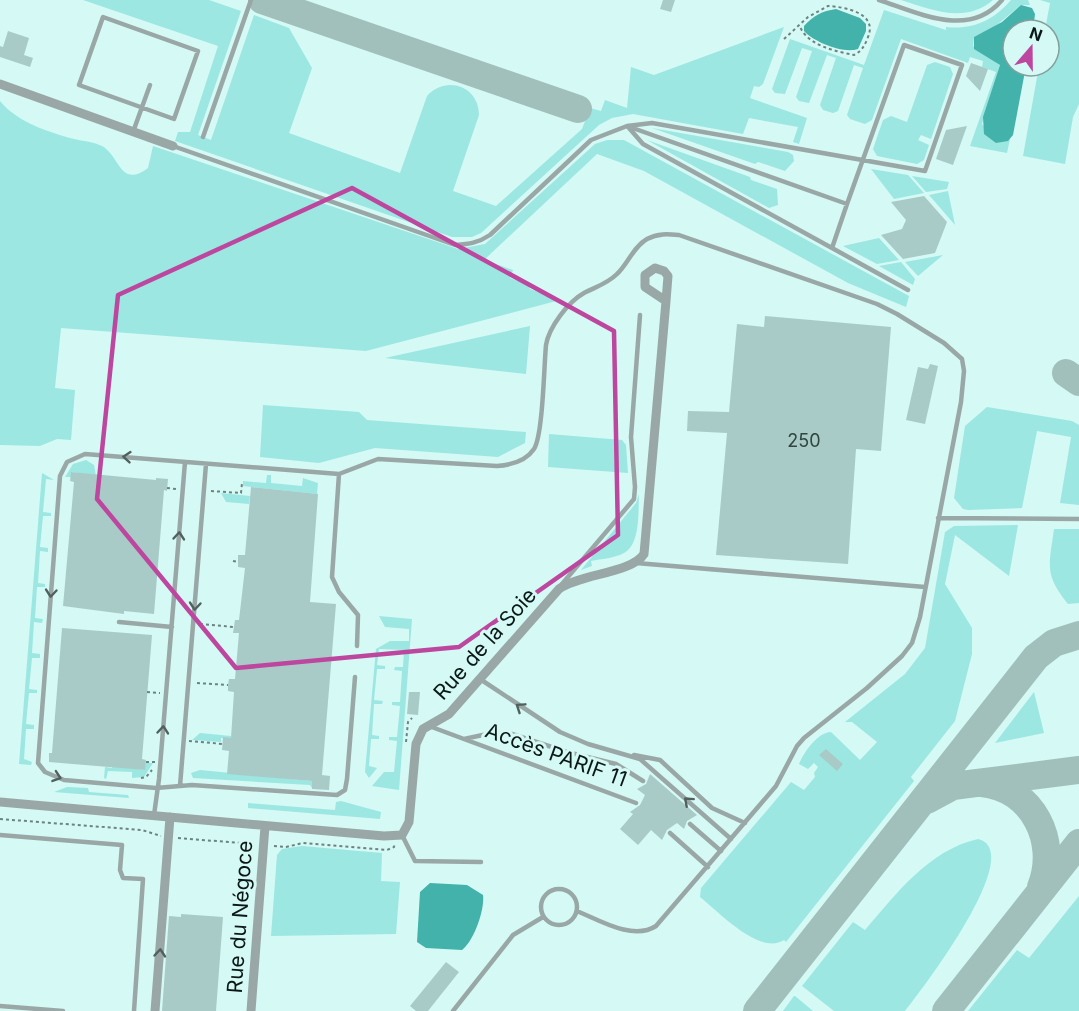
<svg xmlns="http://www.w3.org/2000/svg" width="1079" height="1011" font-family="Inter,sans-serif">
  <rect width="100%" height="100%" fill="#d5f9f5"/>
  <path fill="#9ce7e1" d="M83,0H209L241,11L198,135L211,140L254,15L289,28L312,68L289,133L400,173L427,96C446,75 479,86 479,115L453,191L496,206L582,129L590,108L601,111L605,100L627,108L631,67L654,75L784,27L763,84L759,87L754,86L750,98L807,118L799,144L793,142L798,127L749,118L743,134L633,114L612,118L599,125L481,233L472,237H452L175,141L178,132H190L218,46Z
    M901,0H993C965,24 932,10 901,0Z
    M1011,0H1028L1030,5H1021L993,28L974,37L973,46L1000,65L982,124L996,143L1010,139L1007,153L970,146L996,72L982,67L983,61L970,57L968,63L901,39L872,120L865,124L850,119L847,115L863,68L854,65L838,111L833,113L823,110L820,105L836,58L827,55L809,103L799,101L796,97L812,51L802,48L785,94L775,93L772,89L790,39L864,65L884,10L946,30V27C973,30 994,20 1011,0Z
    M1040,0H1079V104L1073,117L1065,164L1023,156L1039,66H1049V30H1045L1050,3Z
    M935,62L950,67L953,74L931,139L921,135L918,140L929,145L924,160L917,164L877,156L873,149L883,120L891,116L907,122L927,65Z
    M0,101C17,122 48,132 74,139C83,141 94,142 102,146C120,156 120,189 148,168L153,146L458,249L485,244L595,144L607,140H624L909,296L906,307L848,283L644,171L597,154L484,260L513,270L510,278L529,285L530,289L560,300L366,351L61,328L55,388L75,390L71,440L57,439L40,446L0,445Z
    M652,128L788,152L793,155L794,161L785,171L758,162L755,164Z
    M647,140L750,177L751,180L777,189L778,205L769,208Z
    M871,169L908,175L924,193L894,199Z
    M912,176L949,182L947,189L926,192Z
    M948,191L955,225L929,195Z
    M879,238L899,260L877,264L843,246Z
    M943,255L918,276L905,262Z
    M901,262L915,279L913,285L879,266Z
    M530,326L526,374L385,358Z
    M263,405L359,412L367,420L526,432L525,443L498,457L375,448L319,463L260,457Z
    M987,407L1072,421L1079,425V505L1060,503L1071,437L1037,431L1022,508L968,510L963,509L954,498L965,426Z
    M549,434L622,440L626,445L628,473L548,467Z
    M86,460L94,465L96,476L72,472L71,477H65L73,464Z
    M42,473L54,480L46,479L43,512L51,513V516H43L40,547L48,548V552L40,551L38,583L45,584V587H37L35,618L43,619L42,623L34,622L32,653L40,654V658H32L29,689L37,690V693H29L26,724L34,725V729H26L24,759L32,762L31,765L19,764Z
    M267,475H271V483L302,486L303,478L318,483L317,494L243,486V481L266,483Z
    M221,493L250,496L249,504L226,502Z
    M639,494C638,510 641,544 624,553C615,558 601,559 591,561L592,566L581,570L636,503Z
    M1018,525L1009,576L955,535L945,584L972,628V654L955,721L911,777L914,781L786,942L784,940C760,956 719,912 700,897L701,888L791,782L804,790L815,777L814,773L818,767L814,763L808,769L799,764C804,752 818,732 831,732L860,760L877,742L852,722H845L905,674L925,648L945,532L954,526Z
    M1054,529H1079V603L1068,604C1044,574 1049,566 1054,529Z
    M379,616L412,619L399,790L372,786L384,772H394L397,741L389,740V737H397L400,706L392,705V702H400L402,671L394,670L395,667H403L404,650L379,649L377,665L385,666V669H377L374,700L383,701L382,704H374L372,735L379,736V739H371L369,766L377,768L369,778L365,772L376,649L390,641H409V629L385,627Z
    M1034,692L1044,733L995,743Z
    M200,733L231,736V738H221V742L192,740Z
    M145,763H153L144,777L132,778V772L108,771L106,779L104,778L105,767L112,768V765L144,770Z
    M200,770L312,781V788L310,785L193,778L191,773Z
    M67,787L88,788L89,792L128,795L129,798L54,792Z
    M341,801L381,812L380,819L248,808V803L335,810L336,802Z
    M978,839C1028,851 921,991 905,1011H834L802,986L853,922L865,930C896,894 929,850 978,839Z
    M302,846L382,853L381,881L400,882L396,934L271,936L277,855L282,849Z
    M1079,896V1011H968L1017,950L1029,958Z
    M794,996H795L813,1011H783Z"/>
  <path fill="#43b2ab" d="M1021,5L1032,8L1035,14L1033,30H1013V66H1026L1013,135L1008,141L996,143L984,134L983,117L1000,65L974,49V37L1002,22Z
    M836,9L860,18L866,24V31L858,49C843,54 814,42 804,31V26C813,16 822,11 836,9Z
    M430,883L467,885L483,895C485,909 474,941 462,950L426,948L417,942L420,892Z"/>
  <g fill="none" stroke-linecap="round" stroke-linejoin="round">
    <path stroke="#a1c0bc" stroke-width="28" d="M262,0L578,109
      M1066,373L1079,382
      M982,783C1033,788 1059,842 1041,887
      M927,800L953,786L1079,770
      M757,1011L1036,657L1054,643L1079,635
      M946,1011L1079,843"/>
  </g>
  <path fill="#a9cbc8" d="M663,0H675L671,12L660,9Z
    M8,31L29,38L24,55L33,58L30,67L0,57V46L3,47Z
    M971,63L988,69L980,91L966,76Z
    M967,126L953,165L936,159L946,130Z
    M924,196L947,222L935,253L903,259L881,235L902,229L906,220L891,202Z
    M765,316L891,327L881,451L856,449L848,564L716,555L727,433L687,431L688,411L729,412L737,324L764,327Z
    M930,364L938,366L925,424L906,420L918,367L928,369Z
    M71,472L156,480V478L168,479L167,491L164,490L154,614L124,611V614L63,606L74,482L70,481Z
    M251,487L318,494L310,602L336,604L322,775L330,776L329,790L312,789V781L227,774L229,751L222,750L223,737L231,738L234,692L228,691V685L229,679H235L239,633H233L235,620H239L245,568L238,567V555H245Z
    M62,628L152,635L142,759L146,760L145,770L49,762V753H52Z
    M409,692H420L418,715L407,714Z
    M826,749L843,764L837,771L819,755Z
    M650,774L697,815L687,821L684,829L677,823L667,830L662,840L651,830L638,845L620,829L633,814L630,812L640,805L645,795L637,789L646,784Z
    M181,914L223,917L216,1011H162L169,916L181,917Z
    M446,962L459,972L428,1011H416L410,1006Z"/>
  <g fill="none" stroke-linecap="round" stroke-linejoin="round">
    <path stroke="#6c8481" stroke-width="2" stroke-dasharray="3 3" stroke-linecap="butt" d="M784,39L808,17L828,6C845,7 878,13 868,37C865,45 862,51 854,55C835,51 809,46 800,27
      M167,488L176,489
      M211,491L241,493L242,483
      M233,561L238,562
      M200,624L234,627
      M197,683L228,685
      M147,692L160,693
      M189,741L223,744
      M406,742L408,722L412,718
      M146,762H155
      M141,778L146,777L152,770
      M0,819L142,830L161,836
      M178,838L253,844
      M274,846L286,847L303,843L387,850L394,847L395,843"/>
    <path stroke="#99a8a6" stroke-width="4.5" d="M879,0C919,13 969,39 1002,0
      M103,17L198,51L174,119L79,85Z
      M629,128L643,144L832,248L847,204
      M133,132L150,85
      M203,137L251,0
      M173,146L455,245C469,244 478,243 490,235L591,140L627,126L847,204L904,45L962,65L925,171L652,123L627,126
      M832,248L908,290
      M339,474L85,454L67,462L60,476L38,763L45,772L64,780L156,788L192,785L337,795L345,790L347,779L355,677
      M938,518L1079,519
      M636,563L925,587
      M562,584L634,499L635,487L631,437L640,315
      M119,622L172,627
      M357,646L358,615L339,592L332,577L339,474L378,459L497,466C511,465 526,461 534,449C543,435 544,365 546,345C549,327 568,302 584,293C595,287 607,284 617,274C628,264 633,247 647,239C658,233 668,234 679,235L877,304L897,314L944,343L962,359L964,371L961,402L920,617L912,643L902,656L867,688L804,738L797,746L776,786L656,926C633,941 599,920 577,911
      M480,679L560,732L588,744L640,759L731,839
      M429,726L636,803
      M464,739L492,733L512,734L567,752L616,764L643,781
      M634,755L660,760L712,808L745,823
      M180,786L206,464
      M154,815L159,779L185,462
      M690,824L721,851
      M670,833L708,867
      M0,835L122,845L120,870L123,878L143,879L134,1011
      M402,835L415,861L481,862
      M541 907a18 18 0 1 1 36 0a18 18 0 1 1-36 0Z
      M0,1006L63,1011
      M453,1011L513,935L543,917"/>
    <path stroke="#99a8a6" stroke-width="9" d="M0,84L173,146
      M655,268L664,271L668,276L666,301L645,287V275Z
      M0,802L384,836L402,835L409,822L416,744L423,729L449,714L559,589C580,574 632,573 644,554L666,301
      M155,1011L170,817
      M251,1011L265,826"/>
  </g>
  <defs><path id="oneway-chevron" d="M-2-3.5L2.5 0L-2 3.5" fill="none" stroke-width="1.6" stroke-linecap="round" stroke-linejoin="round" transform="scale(1.5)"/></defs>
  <g stroke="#52605e">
    <use href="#oneway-chevron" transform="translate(127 457) rotate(-175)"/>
    <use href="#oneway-chevron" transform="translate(179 536) rotate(-85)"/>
    <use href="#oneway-chevron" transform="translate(51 593) rotate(95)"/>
    <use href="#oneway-chevron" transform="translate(195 606) rotate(95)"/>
    <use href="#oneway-chevron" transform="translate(520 707) rotate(-146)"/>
    <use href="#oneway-chevron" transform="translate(163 730) rotate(-85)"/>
    <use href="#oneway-chevron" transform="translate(57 777) rotate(19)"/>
    <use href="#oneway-chevron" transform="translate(688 801) rotate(-138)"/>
    <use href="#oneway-chevron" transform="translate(160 953) rotate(-85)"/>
  </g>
  <path fill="none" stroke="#bd479e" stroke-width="4.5" stroke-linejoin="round" d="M352,188L614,331L618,535L459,647L236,668L97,499L118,295Z"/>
  <g text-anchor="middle" stroke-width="6" stroke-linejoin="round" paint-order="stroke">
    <g font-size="18" fill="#324543">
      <text x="804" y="447">250</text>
    </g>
    <g font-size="21" fill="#0b1817" stroke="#d5f9f5">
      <text transform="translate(485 644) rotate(-48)" y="7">Rue de la Soie</text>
      <text transform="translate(556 755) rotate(20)" y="7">Accès PARIF 11</text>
      <text transform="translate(240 917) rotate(-86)" y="7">Rue du Négoce</text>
    </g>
  </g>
  <g transform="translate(1031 48) rotate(20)"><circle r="28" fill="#d5f9f5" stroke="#849f9c" stroke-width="1.5"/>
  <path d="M0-4.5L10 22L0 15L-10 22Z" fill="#bd479e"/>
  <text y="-9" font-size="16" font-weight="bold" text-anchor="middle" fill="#0b1817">N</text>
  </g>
</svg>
